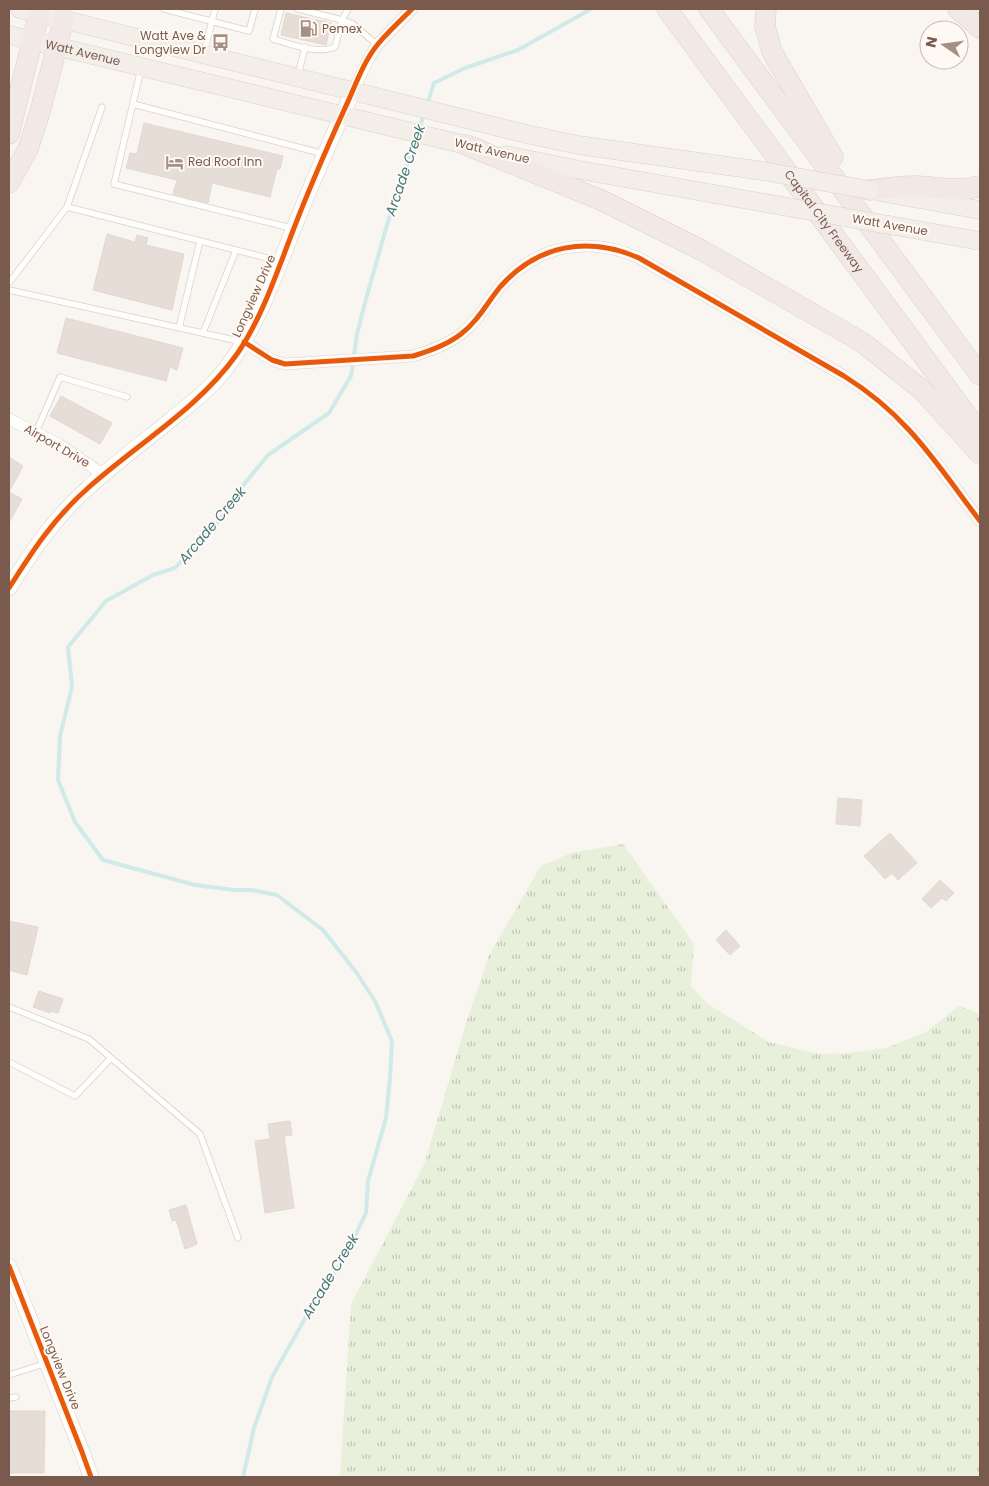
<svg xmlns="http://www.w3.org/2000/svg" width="989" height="1486" font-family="Poppins,sans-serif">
  <defs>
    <pattern id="grass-tufts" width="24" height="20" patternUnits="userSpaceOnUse" patternTransform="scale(1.25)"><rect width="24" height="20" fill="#e8f0db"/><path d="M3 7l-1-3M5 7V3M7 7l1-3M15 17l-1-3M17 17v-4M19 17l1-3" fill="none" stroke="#c1c5b4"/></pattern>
  </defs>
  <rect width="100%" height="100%" fill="#f9f5f0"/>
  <path fill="url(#grass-tufts)" d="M623,844L694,944L691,986L708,1004L769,1042L819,1054L849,1053L886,1048L926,1032L959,1006L980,1014V1477H340L351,1304L424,1165L467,1020L489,955L541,866L571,853Z"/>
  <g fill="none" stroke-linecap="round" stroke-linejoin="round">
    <path stroke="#d0eaea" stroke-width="4" d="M427,105L434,83L465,68L518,50L591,9
      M419,129L424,114
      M243,1477L254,1428L272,1377L307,1315L345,1257L366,1213L368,1181L386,1118L390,1078L392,1041L375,1001L356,972L323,930L277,895L251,890H234L195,885L103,860L75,822L58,780L60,736L72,687L68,647L106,601L153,575L175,568L218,522L241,488L268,455L329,413L351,376L357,334L366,299L387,225L416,138"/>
  </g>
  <path fill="#e6ddd7" stroke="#e2d8d2" d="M286,13L331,23L326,45L281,35Z
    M144,123L283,156L280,169H277L270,197L212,183L208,203L173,194L177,180L126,168L130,153L137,154Z
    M107,234L135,242L137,235L148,238L146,245L184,254L172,310L93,290Z
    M66,318L183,348L177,370L170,367L166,381L57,353Z
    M61,396L112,423L100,444L50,416Z
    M9,457L23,466L9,492Z
    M9,492L22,499L9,523Z
    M838,798L862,800L860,826L836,824Z
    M890,833L917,863L898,880L892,873L885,879L864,856Z
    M940,880L954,893L946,901L942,898L931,908L922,899Z
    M9,921L38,927L27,975L9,970Z
    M726,930L740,946L730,955L716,940Z
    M39,991L63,999L58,1013L51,1011L50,1013L33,1007Z
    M290,1121L292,1135L284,1136L294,1208L265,1213L255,1141L270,1139L268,1124Z
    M186,1205L197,1244L185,1249L176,1220L172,1221L169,1210Z
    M9,1411H45L44,1473H9Z"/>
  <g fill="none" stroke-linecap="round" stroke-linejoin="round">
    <defs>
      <path id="lane" d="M164,9L249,31L255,9
        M281,9L273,39C292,44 316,55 335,47L342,20L298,9
        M348,9L342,20L353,24L377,45
        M204,53L215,9
        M141,69L114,184L291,228
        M298,75L305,47
        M133,104L324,154
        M67,207L102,107
        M9,283L67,207L279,261
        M9,290L243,342
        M179,328L200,241
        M203,333L236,250
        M36,432L60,377L127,397
        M9,1007L89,1039L200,1134L238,1238
        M9,1062L75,1096L111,1058
        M9,1375L47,1363
        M9,1398L16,1397"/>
      <path id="street" d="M353,91L368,60L377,45L412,9
        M244,342L272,360L285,364L413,356C430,351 447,345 461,334C478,321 487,303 500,287C537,245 588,235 639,258L844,376C868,391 890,409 909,430C935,458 957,491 980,521
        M9,419L60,445L104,475"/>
      <path id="secondary" d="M9,588C33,550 54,518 88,488C115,463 145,441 173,418C189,405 205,393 218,378C255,335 273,281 293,230C312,183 332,137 353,91
        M9,1266L82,1452L91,1477"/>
      <g id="primary">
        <path d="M20,9L522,133L578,145L763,171"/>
        <path id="s1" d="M9,35L478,148"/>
        <path d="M506,155L580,170L793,208"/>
        <path d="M880,192L980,210"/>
        <path d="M889,225L980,241"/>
      </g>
      <g id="highway">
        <path id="s2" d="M667,9L980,433"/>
        <path d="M709,9L980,375"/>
        <path d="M766,9L765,26L772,52L833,157"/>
        <path d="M958,9L980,28"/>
        <path d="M9,134L39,14"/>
        <path d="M466,145L601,200L703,251L862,342L922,390L980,454"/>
        <path d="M9,183L28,149L40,112L64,19"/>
        <path d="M869,190C884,189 901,185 917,186C939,187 958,192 980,186"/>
      </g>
    </defs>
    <use href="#lane" stroke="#d9d0cc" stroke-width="7"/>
    <use href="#street" stroke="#d9d0cc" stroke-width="12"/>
    <use href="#secondary" stroke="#d9d0cb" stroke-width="16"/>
    <use href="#primary" stroke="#dad0cc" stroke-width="19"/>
    <use href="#highway" stroke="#dad0cc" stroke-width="21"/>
    <use href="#lane" stroke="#fefefd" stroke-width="5.5"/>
    <use href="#street" stroke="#fefefd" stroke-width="11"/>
    <use href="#secondary" stroke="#fefefd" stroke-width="15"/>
    <use href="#primary" stroke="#f3eee8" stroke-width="18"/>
    <use href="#highway" stroke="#f2e9e7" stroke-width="20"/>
    <defs>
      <path id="primary-bridge" d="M763,171L869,190
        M793,208L889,225"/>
    </defs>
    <use href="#primary-bridge" stroke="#dad0cc" stroke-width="19" stroke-linecap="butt"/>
    <use href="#primary-bridge" stroke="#f3eee8" stroke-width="18"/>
    <defs>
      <path id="cycleway" d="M244,342L272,360L285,364L413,356C430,351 447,345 461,334C478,321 487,303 500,287C537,245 588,235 639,258L844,376C868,391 890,409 909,430C935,458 957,491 980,521
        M9,588C33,550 54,518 88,488C137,444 198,409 237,354C260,321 275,278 289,241C306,196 325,152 345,108C355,87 363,62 378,44C388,32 401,20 412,9
        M9,1266L82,1452L91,1477"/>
    </defs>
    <use href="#cycleway" stroke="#fff9f3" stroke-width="8"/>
    <use href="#cycleway" stroke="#e8590c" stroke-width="5"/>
  </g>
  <defs>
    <symbol id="fuel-bare" viewBox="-9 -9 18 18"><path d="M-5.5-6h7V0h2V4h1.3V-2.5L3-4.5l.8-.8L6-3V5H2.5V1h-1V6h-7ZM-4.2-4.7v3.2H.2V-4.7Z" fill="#a69086" stroke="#fff9f3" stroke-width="2.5" paint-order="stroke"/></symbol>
    <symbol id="bus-bare" viewBox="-9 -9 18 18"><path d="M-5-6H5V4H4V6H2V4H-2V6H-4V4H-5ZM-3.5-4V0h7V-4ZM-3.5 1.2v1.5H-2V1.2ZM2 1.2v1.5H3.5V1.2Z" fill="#a69086" stroke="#fff9f3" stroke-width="2.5" paint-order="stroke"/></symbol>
    <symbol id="hotel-bare" viewBox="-9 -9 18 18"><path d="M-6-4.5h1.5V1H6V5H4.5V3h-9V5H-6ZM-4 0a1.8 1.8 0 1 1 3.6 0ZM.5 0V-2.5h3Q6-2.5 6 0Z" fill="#a69086" stroke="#fff9f3" stroke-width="2.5" paint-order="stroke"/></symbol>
  </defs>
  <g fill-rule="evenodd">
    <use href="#fuel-bare" x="296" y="16" width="25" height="25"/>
    <use href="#bus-bare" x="208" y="30" width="25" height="25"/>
    <use href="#hotel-bare" x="162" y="150" width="25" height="25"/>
  </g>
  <g text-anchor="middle" stroke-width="4" stroke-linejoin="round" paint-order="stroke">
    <g font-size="12" fill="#7a5a4d" stroke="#fff9f3" text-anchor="start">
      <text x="322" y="33">Pemex</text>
      <text x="206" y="40" text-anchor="end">Watt Ave &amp;<tspan x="206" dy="14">Longview Dr</tspan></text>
      <text x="188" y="166">Red Roof Inn</text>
    </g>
    <g font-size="12" fill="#7a5a4d" stroke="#fff9f3">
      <text dy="4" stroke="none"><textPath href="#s1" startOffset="76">Watt Avenue</textPath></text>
      <text transform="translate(492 151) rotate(13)" y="4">Watt Avenue</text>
      <text dy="4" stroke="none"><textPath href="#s2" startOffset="264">Capital City Freeway</textPath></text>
      <text transform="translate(890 225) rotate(10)" y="4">Watt Avenue</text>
      <text transform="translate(254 296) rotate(-66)" y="4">Longview Drive</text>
      <text transform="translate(57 446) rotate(30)" y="4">Airport Drive</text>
      <text transform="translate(60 1368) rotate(68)" y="4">Longview Drive</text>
    </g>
    <g font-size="14" font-style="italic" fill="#40787e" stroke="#fff9f3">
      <text transform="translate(405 170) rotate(-71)" y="5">Arcade Creek</text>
      <text transform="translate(212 525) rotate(-50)" y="5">Arcade Creek</text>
      <text transform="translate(330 1276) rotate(-59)" y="5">Arcade Creek</text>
    </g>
  </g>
  <rect width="989" height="1486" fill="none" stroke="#7a5a4d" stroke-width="20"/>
  <g transform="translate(944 45) rotate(283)"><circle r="24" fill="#fff9f3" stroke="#cab9b1"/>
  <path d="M0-4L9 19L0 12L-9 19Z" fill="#a69086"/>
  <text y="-8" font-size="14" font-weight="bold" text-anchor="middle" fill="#7a5a4d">N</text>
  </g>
</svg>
